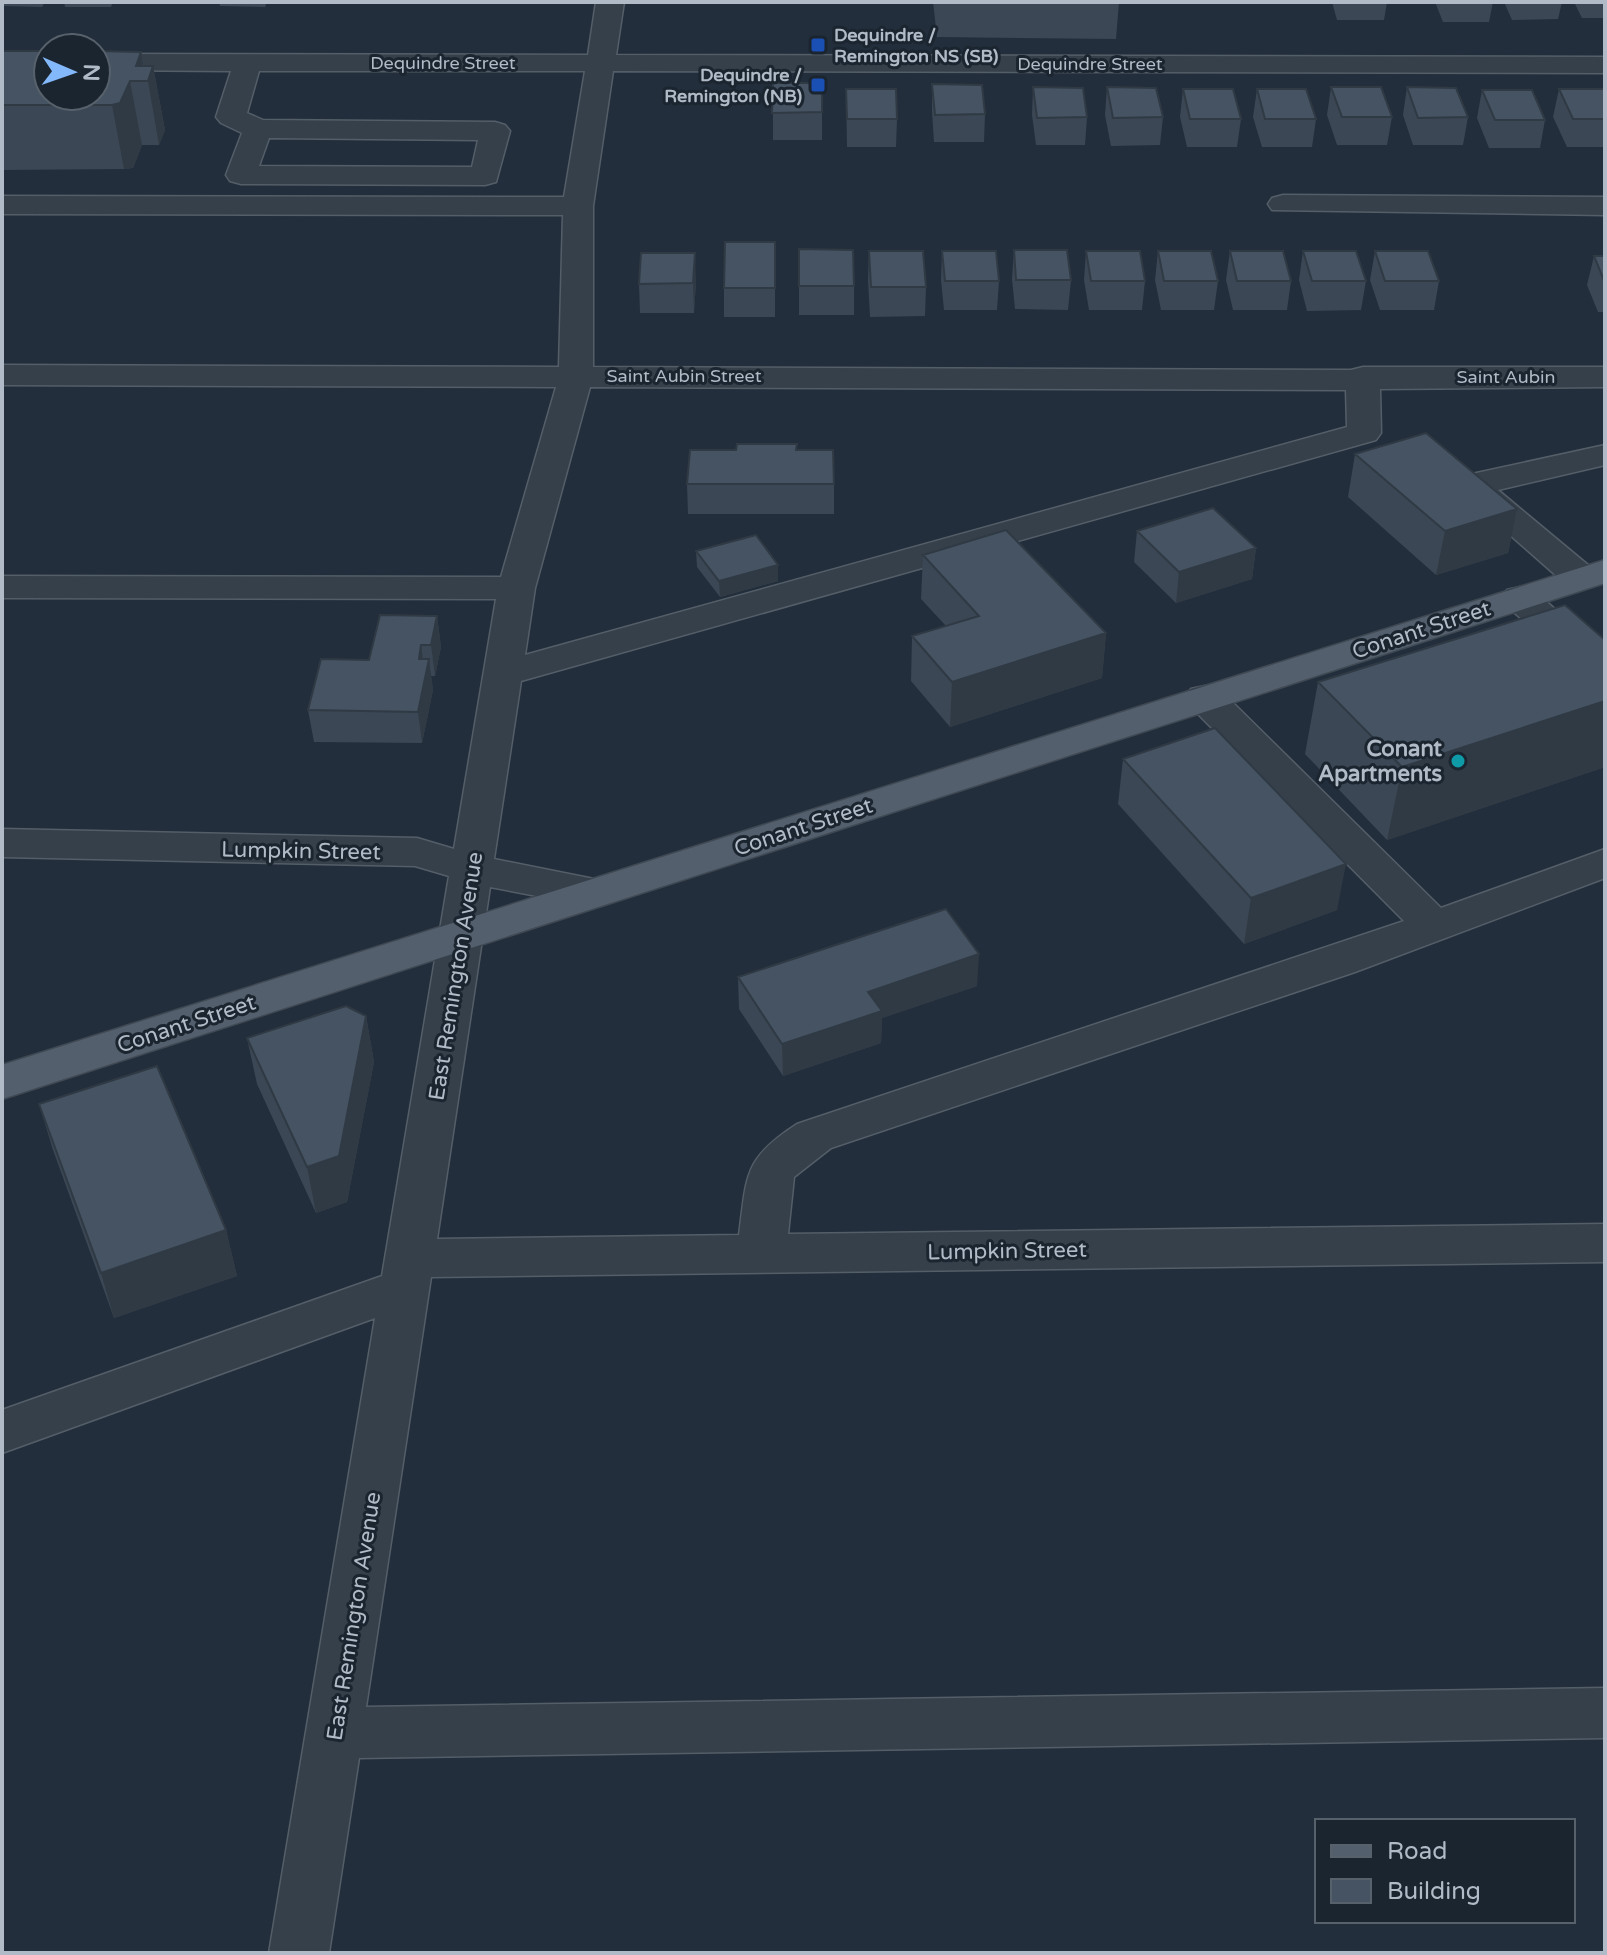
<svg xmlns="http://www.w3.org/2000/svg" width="1607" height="1955" font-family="'Varela Round',sans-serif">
  <rect width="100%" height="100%" fill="#222e3b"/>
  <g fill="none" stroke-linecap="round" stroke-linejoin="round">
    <defs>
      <path id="minor" d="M596,2H624L616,55L1605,57V73L613,71L593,206V367L1351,370L1363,367H1605V387L1380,389L1381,433L1376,440L521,681L494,859L594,879L609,883L615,893L609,903L594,907L490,887L437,1239L739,1235C747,1175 743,1159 797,1124L1404,921L1191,707L1185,698L1191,689L1205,686L1219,689L1441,908L1605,849V878L1355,972L831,1148L794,1177L788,1234L1605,1224V1262L431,1277L366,1707L1605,1688V1738L359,1758L329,1953H269L375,1318L2,1453V1410L382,1276L449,876L415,866L2,857V829L417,838L454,849L496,599L2,598V576L501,577L556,387L2,385V365L559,367L563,215L2,214V196L564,197L585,71H259L247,113L263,120L495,122L505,125L510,131L496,182L485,185L241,184L230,181L226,175L242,133L221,123L216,117L231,71L96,70V54L588,55ZM269,138L478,140L472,167L259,166ZM590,387L1346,390L1347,427L525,655L535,588Z
        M1283,195L1605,197V215L1272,210L1268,204L1272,198Z
        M1605,445V465L1498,490L1594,570L1600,578L1594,586L1581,589L1568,586L1453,485L1458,477Z
        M1520,587L1533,590L1605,653V685L1591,681L1507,606L1501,598L1507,590Z"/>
      <path id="major" d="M1605,560V583L2,1099V1065Z"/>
    </defs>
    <use href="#minor" stroke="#545e69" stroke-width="3"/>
    <use href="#major" stroke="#3f4954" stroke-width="3"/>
    <use href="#minor" fill="#35404b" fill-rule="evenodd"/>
    <use href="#major" fill="#535f6c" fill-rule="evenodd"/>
  </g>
  <path fill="#3b4754" d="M2,2H45L42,7L2,6Z
    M64,2H113L111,7H65Z
    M219,2H267L265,7L220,6Z
    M933,2H1119L1116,39L937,37Z
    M1332,2H1387L1384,20H1337Z
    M1435,2H1493L1489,22H1443Z
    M1504,2H1562L1558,19L1512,20Z
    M1574,2H1605V18H1582Z
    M2,51L141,52L144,66H153L165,130L159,145H142L133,168L124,169L2,170Z
    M773,83L822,112V140H773Z
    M932,84L985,114L984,142H934L932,112Z
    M1033,87L1087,117L1085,145H1036L1032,115Z
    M1107,87L1163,117L1160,145L1111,146L1105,115Z
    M1331,87L1392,117L1387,145H1337L1327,115Z
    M1407,87L1468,117L1463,145H1413L1403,115Z
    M846,89L897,119L896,147H847Z
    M1183,89L1241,119L1237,147H1187L1180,117Z
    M1257,89L1316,119L1312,147H1262L1253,117Z
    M1559,89H1605V147H1567L1553,117Z
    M1482,90L1545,120L1540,148H1489L1477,118Z
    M775,242V317H724V288Z
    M799,249L854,286V315H799Z
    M1014,250L1071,280L1068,310L1015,309L1012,279Z
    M869,251L926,287L925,316L870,317L868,280Z
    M942,251L999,281L997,310H944L941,280Z
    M1086,251L1145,281L1142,310H1089L1084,280Z
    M1158,251L1218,281L1214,310H1161L1155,280Z
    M1230,251L1291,281L1287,310H1233L1226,280Z
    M1303,251L1366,281L1361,310L1307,311L1299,280Z
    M1375,251L1439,281L1434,310H1380L1370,280Z
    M1594,256H1605V312H1598L1587,285Z
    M696,282L694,313H640L639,284Z
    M797,450L834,484V514H688L687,484Z
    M1355,454L1517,509L1508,553L1436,575L1348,497Z
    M1137,531L1256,548L1252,579L1176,603L1134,562Z
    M696,551L778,581L720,597L697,567Z
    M923,555L1106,633L1102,678L950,727L911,681L912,636L946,626L921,599Z
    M437,616L441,647L435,676H431L433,690L422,743L314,742L308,710Z
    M1605,640V767L1387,840L1305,754L1318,682Z
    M1123,759L1337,910L1244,944L1118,804Z
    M738,977L977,986L882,1018L881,1043L783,1076L739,1009Z
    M366,1016L374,1062L347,1202L316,1213L257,1084L247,1038Z
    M39,1104L226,1230L237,1276L114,1318L53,1150Z"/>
  <path fill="#303a45" d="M141,52L146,81L136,66Z
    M153,66L165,130L159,145L148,81Z
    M130,81L142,145L133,168L124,169L112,105Z
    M695,253L696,282L694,313L693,283Z
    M1517,509L1508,553L1436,575L1445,531Z
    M1256,548L1252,579L1176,603L1179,572Z
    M778,565V581L720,597L719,581Z
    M437,616L441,647L435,676L431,645Z
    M1106,633L1102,678L950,727L952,682Z
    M421,645L425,676L429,659L433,690L422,743L418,712L419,659Z
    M1605,701V767L1387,840L1402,767Z
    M1346,864L1337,910L1244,944L1251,898Z
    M979,954L977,986L882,1018L881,1043L783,1076L782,1044L868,992Z
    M366,1016L374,1062L347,1202L316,1213L307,1167Z
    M226,1230L237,1276L114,1318L101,1273Z"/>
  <path fill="#455362" stroke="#303a45" stroke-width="2" d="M2,51H48V96H96V51L141,52L136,66H153L148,81H130L120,103L112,105H2Z
    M773,83H822V112L772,113Z
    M932,84L982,85L985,114L935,115Z
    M1033,87L1083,88L1087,117L1037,118Z
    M1107,87L1156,88L1163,117L1113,118Z
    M1331,87H1381L1392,117H1342Z
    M1407,87L1456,88L1468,117L1418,118Z
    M846,89H896L897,119H847Z
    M1183,89H1233L1241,119H1190Z
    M1257,89H1306L1316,119H1265Z
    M1559,89H1605V119H1573Z
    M1482,90H1532L1545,120H1495Z
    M725,242H775V288H724Z
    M799,249L853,250L854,286H799Z
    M1014,250H1067L1071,280H1016Z
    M869,251H923L926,287H871Z
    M942,251H996L999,281H945Z
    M1086,251H1140L1145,281H1091Z
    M1158,251H1211L1218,281H1164Z
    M1230,251H1283L1291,281H1237Z
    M1303,251H1356L1366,281H1312Z
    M1375,251H1428L1439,281H1385Z
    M641,253H695L693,283L639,284Z
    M1594,256H1605V283Z
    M1426,433L1517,509L1445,531L1355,454Z
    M737,444H797L796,450H833L834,484H687L690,450H736Z
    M1213,508L1256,548L1179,572L1137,531Z
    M1006,530L1106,633L952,682L912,636L979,616L923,555Z
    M756,535L778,565L719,581L696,551Z
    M1565,605L1605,640V701L1402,767L1318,682Z
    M380,615L437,616L431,645H421L419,659H429L418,712L308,710L321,659L369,660Z
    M1215,728L1346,864L1251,898L1123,759Z
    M946,909L979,954L868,992L882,1011L782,1044L738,977Z
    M346,1006L366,1016L339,1156L307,1167L247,1038Z
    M157,1066L226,1230L101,1273L39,1104Z"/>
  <g fill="#1a4fb4" stroke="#1b2530" stroke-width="3">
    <rect x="810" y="37" width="16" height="16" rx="4"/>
    <rect x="810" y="77" width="16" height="16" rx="4"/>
  </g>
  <circle fill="#0f9aa8" stroke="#1b2530" stroke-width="3" cx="1458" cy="761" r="8"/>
  <g text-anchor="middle" stroke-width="6" stroke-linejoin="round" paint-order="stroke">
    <g font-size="18" font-weight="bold" fill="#b1bbc7" stroke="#1b2530" text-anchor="start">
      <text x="834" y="41">Dequindre /<tspan x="834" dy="21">Remington NS (SB)</tspan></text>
      <text x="802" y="81" text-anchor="end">Dequindre /<tspan x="802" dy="21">Remington (NB)</tspan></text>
    </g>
    <g font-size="18" fill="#b1bbc7" stroke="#1b2530">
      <text x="443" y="69">Dequindre Street</text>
      <text x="1090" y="70">Dequindre Street</text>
      <text x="684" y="382">Saint Aubin Street</text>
      <text x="1506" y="383">Saint Aubin</text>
    </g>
    <g font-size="22" fill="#b1bbc7" stroke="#1b2530">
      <text transform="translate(1421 629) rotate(-18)" y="8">Conant Street</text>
      <text transform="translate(803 826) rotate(-18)" y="8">Conant Street</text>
      <text transform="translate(301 850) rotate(1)" y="8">Lumpkin Street</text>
      <text transform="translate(455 976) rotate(-81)" y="8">East Remington Avenue</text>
      <text transform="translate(186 1023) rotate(-18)" y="8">Conant Street</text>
      <text transform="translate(1007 1250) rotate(-1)" y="8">Lumpkin Street</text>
      <text transform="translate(353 1616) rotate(-81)" y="8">East Remington Avenue</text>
    </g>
    <g font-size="22" font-weight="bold" fill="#b1bbc7" stroke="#1b2530" text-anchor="end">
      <text x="1442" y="756">Conant<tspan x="1442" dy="25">Apartments</tspan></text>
    </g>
  </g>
  <rect width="1607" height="1955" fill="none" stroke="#b1bbc7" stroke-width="8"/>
  <rect x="1315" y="1819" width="260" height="104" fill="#1b2530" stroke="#57616c" stroke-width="2"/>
  <rect x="1331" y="1845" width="40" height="12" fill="#535f6c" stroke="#57616c" stroke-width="2"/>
  <text x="1387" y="1859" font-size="24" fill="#b1bbc7">Road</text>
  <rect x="1331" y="1879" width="40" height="24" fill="#455362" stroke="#57616c" stroke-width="2"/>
  <text x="1387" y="1899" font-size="24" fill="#b1bbc7">Building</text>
  <g transform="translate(72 72) rotate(92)"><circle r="38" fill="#1b2530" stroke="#57616c" stroke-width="2"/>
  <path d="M0-6L14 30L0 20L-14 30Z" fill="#83b8fa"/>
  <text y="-12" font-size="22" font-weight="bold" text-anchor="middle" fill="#b1bbc7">N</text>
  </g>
</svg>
